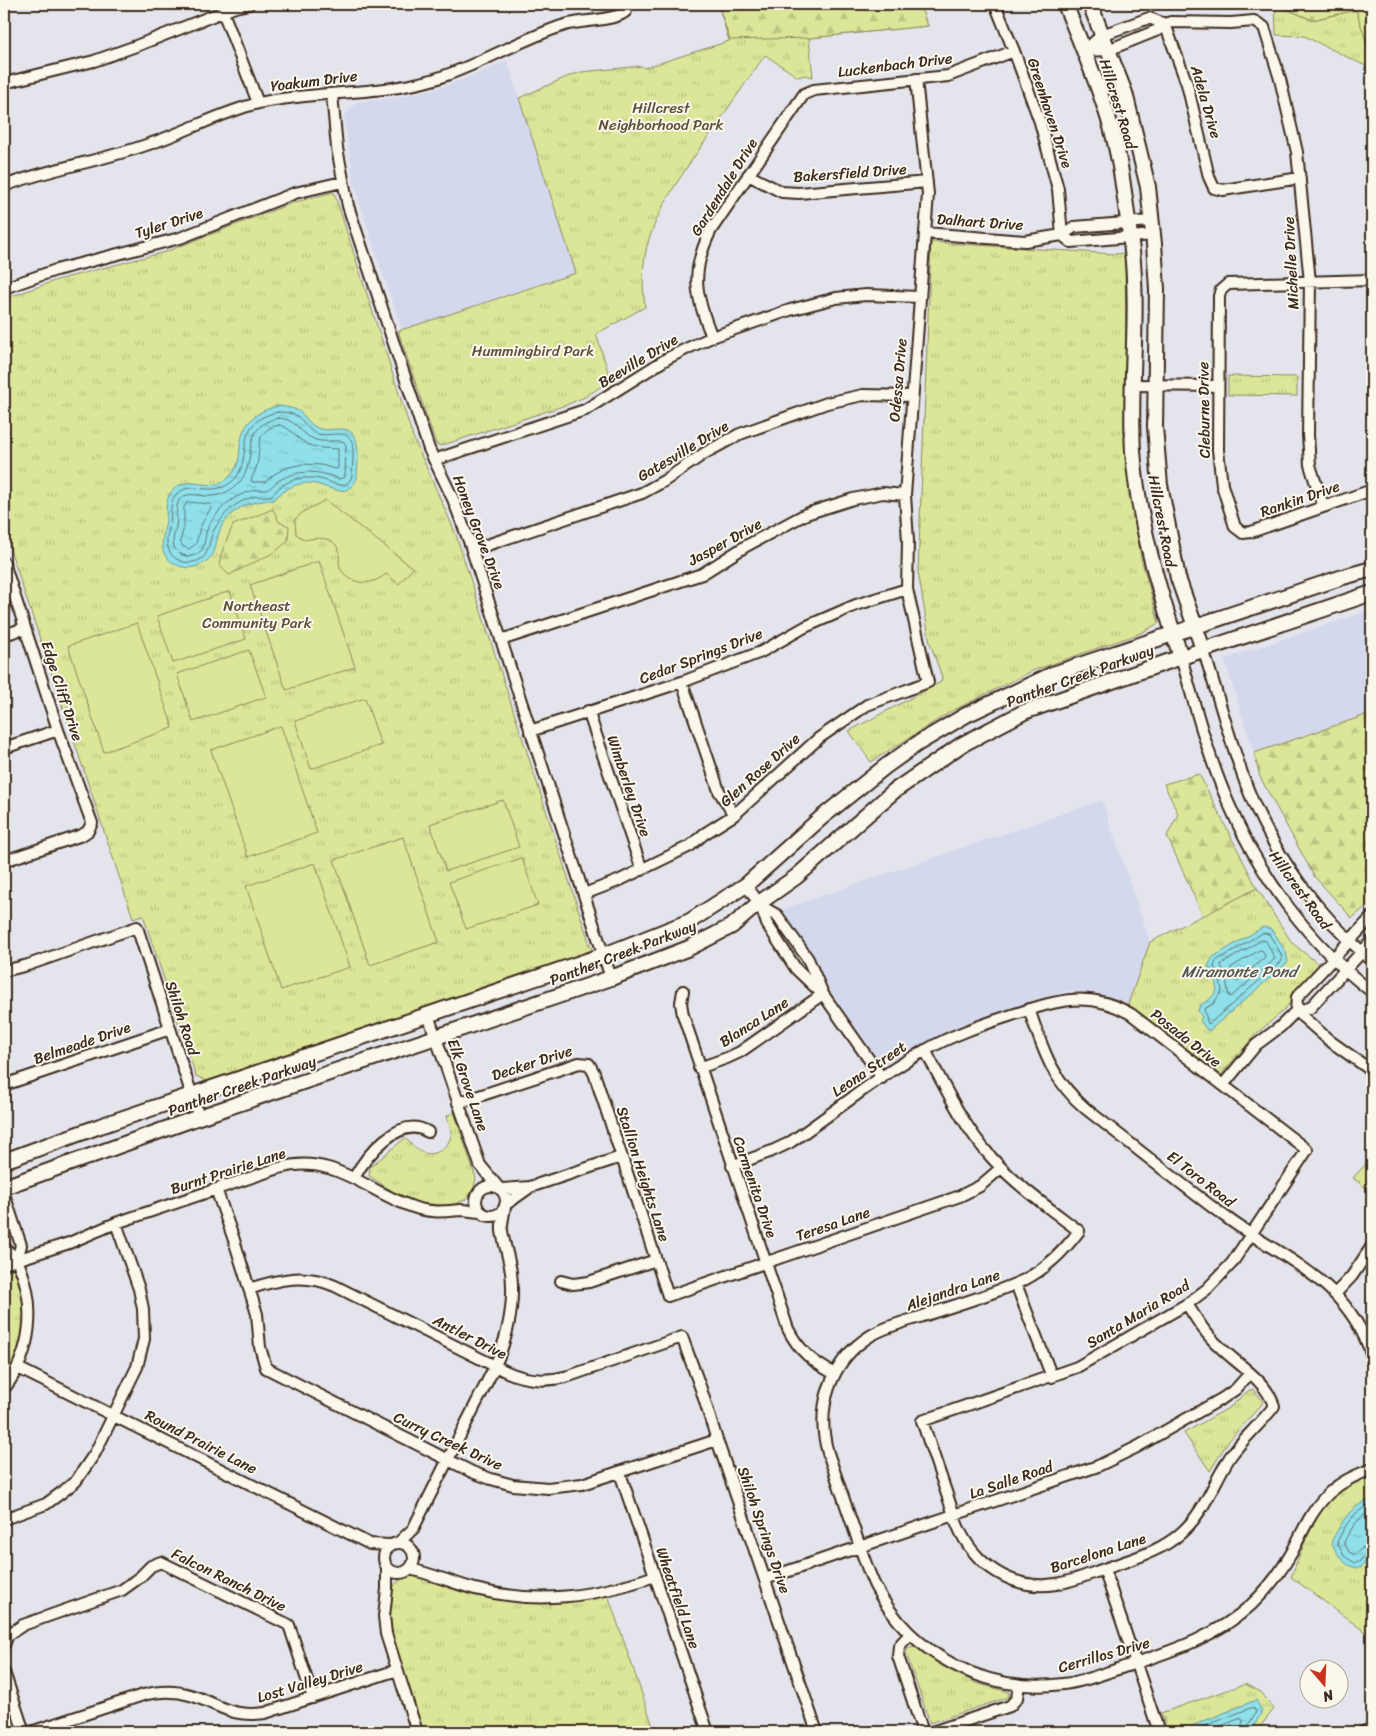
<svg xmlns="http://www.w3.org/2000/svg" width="1376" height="1736" font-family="Sriracha,sans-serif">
  <defs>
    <pattern id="grass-tufts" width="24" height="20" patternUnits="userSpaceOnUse" patternTransform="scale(1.25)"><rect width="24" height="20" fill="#dbe699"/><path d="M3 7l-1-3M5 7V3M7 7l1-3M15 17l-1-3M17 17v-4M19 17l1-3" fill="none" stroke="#bdc583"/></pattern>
    <pattern id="forest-firs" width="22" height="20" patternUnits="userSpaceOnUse" patternTransform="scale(1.25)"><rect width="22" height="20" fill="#dbe699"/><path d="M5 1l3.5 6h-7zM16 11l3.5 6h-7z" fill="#bdc583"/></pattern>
    <pattern id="water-ripples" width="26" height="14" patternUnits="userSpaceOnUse" patternTransform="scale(1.25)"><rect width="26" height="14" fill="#8fe0eb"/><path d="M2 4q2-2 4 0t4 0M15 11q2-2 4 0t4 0" fill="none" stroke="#7cc0c9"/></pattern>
  </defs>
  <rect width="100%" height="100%" fill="#e4e5ec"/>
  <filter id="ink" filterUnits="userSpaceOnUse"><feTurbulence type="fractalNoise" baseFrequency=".02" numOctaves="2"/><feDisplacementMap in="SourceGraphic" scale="10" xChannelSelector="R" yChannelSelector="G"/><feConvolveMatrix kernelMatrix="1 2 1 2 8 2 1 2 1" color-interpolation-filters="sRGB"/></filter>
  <g filter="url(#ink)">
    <path fill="#d4d8ec" d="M507,60L576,273L402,330L371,240L354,183L344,116L356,102L394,98L442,87L477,74Z
      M1367,611L1372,627V713L1254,753L1224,659Z
      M1102,800L1150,942L1128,1004L1116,998L1090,992L1070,991L1052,995L968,1023L934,1038L888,1066L882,1065L815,969L777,911Z"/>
    <path fill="url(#grass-tufts)" stroke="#8b885c" d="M718,4H919L928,26L809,38L813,77L805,75L798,77L765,55C745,83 726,112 706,140C684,171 661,203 649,239C642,261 642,285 645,307L596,334L611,380L585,397L566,405L440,446L436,444L398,331L576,273L519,98L569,76L581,72L642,66L644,68L729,41Z
      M1275,4L1312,20L1356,10L1367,43L1372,46V69L1304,36L1276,35Z
      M334,192L413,437L455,532L592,951L207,1081L196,1076L143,915L133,918L4,531V299L57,280L165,252L292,203Z
      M931,242L1115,254L1125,253L1127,460L1141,558L1159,623L1141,633L1032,671L950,712L871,762L849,731L941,682L942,677L930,643L918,572Z
      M1228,376L1297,377V396L1228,395Z
      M1257,888L1292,943L1321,966L1283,1011L1255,1035L1221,1075L1128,1004L1150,942Z
      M454,1112L476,1178L473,1192L465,1200L449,1206L420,1203L394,1192L369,1176L370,1167L405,1138C411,1143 416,1151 424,1153C437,1157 452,1145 451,1132C450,1126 448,1121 447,1116Z
      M1372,1157V1193L1353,1178Z
      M13,1269C31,1304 26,1347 4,1380V1272Z
      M1253,1389L1263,1401L1261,1405L1227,1443L1210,1471L1184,1433L1230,1407L1248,1391Z
      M1372,1476V1637L1291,1577C1302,1550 1314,1511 1338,1493C1348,1486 1360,1481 1372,1476Z
      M418,1573L517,1600L560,1602L608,1595L655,1732H592L591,1729L583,1732H424C413,1699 379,1620 393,1588C398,1578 407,1575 418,1573Z
      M914,1646L944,1667L976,1683L1009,1692V1697L930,1723L906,1653L908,1648Z
      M1245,1684L1261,1692L1274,1709L1260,1727L1258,1732H1168L1161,1713Z"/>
    <path fill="url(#forest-firs)" stroke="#8b885c" d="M718,4H919L928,26L809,38L730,40Z
      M1276,4H1372V46L1367,44L1356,10L1312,20Z
      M273,509L279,522L289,526L288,541L275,552L229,575L219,565L223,549L233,525Z
      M1372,713V902L1352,918L1314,876L1260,777L1254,753Z
      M1199,774L1257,888L1203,916L1167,836L1178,814L1164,784Z"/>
    <path fill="#dbe699" stroke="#8b885c" d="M325,500L413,568L399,584L386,574C383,576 380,579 376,580C364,586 345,581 340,567C338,562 340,556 339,551C334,536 317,537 305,540L296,534L295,520C302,510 314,507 325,500Z
      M319,561L355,667L286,690L250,585Z
      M230,591L246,639L173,663L157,616Z
      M137,623L173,728L104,752L68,646Z
      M249,650L266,697L193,722L177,674Z
      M365,698L381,745L311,769L295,721Z
      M281,726L317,833L248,857L211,750Z
      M503,800L519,847L446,871L430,824Z
      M403,837L439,942L370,965L334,860Z
      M522,858L538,905L466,929L449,882Z
      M315,863L350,967L281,990L246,886Z"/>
    <path fill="url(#water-ripples)" stroke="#6d9799" d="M278,406C286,407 298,408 303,415C307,419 309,423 314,426C323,432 330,429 340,429C364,428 357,462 357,478C347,503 326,483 308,483C294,483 283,491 273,500C255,501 238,505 226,520C217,531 218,540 214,552C207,566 188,572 175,564C155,553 164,537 166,520C167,507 164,495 178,486C195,476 213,495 231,475C239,466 239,457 240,447C242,423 256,411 278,406Z
      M1263,927L1272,929L1286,952L1288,962L1210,1030H1207L1200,1021L1202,1017L1198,1011L1200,1005L1209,1000L1217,991L1215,980L1208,966L1213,957Z
      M1372,1499V1553L1361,1568C1344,1568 1338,1555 1331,1542C1343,1521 1348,1507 1372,1499Z
      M1256,1700L1262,1711L1251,1732H1185L1184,1729Z"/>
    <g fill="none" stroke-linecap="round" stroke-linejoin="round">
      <path stroke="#5d7370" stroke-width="1" d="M278,412C285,412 291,413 297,416C305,422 307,430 318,434C328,437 345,429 351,440C355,447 352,468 352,476C346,493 331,481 320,479C316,478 312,478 309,478C299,477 288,481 280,487C277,489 275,493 272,495C267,498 259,495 253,497C235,502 223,514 214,530C207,543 211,559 193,562C180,565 167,555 167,542C166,535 170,529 170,523C172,512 168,500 179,492C191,483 207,493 223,487C262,470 224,423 278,412Z
        M278,418C300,420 297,433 316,440C326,443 336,439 344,442L346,445L345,477L339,479C318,470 298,469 278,481C274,483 271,489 266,490C262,490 258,490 255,490C241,493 225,502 217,514C213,518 209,525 207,530C204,538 206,549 197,554C187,560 173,553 173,541C173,536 176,531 176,526C178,519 175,510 178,503C183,489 200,497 211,496C221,496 232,490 238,484C260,461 238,426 278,418Z
        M279,425C290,427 293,435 302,441C313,449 325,448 338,449V468L335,469L321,465L303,464L285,468L273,475L265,482H252L251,480C254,474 257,467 258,460C260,442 257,430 279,425Z
        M188,502L210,504L212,506L200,527L196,544L189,549L182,546L180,541L184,527V508Z
        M1263,933L1269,934L1281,954L1282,961L1210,1023L1208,1024L1204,1009L1213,1004L1222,991L1220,979L1214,967L1216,961Z
        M1262,940L1266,941L1275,959L1232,996L1229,997L1226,978L1221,965Z
        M1260,950L1263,951L1265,957L1238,981H1235L1231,968Z
        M1372,1504C1353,1511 1346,1524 1337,1542L1344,1556L1355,1563L1359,1562L1367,1552L1372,1550
        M1372,1511C1358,1516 1351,1529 1344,1542L1349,1552L1355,1555L1364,1546L1372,1544
        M1190,1732L1253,1707L1256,1712L1247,1727L1246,1732
        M1205,1732L1241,1718L1243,1721L1240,1732"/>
      <defs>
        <path id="minor" d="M995,4L1014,51L1040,122L1058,189L1062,235
          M223,12L258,103
          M1165,24L1187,84L1209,177L1214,188L1223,190L1300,178
          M1084,51L1108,50L1158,30L1165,24L1171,22L1231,23L1254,21L1264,27L1280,79L1297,152L1310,282L1308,435L1310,465L1323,506
          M1084,51L1102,35L1149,18L1165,24
          M4,83L94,61L136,46L235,7L249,4
          M332,94L337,148L348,206L429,449L453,499L469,541L611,978
          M748,175L782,192L799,193L927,182
          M4,186C51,168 102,161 149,144C186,132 221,112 259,103C317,90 378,96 435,79C480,65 520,39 565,25C580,20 617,21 626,11L627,4
          M925,233L1025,241L1062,235L1074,227L1151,221
          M1062,235L1071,242L1153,235
          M1372,280L1228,284L1221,290L1219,296L1218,450L1222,485L1235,527L1243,533L1251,532L1372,490
          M4,288L56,270L180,238L295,193L342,182
          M712,337C695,295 690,272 711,230L804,94L814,90L948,76L1014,51
          M1133,385L1218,386
          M434,460L585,410L668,358L688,348L712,337L790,310L836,298L866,295L920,297
          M472,550L642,493L664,481L705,453L740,434L827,403L863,395L912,396
          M4,563L58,730L92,823L88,831L82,835L4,861
          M4,635L25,628
          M501,640L702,574L746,546L806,514L853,499L883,493L905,495
          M1203,649C1218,695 1230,742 1247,787C1273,854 1317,914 1372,961
          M1181,657C1195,706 1208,756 1228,802C1259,876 1309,943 1372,992
          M682,682L719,791L734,815
          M588,711L642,870
          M530,731L682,682L761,652L805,627L856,605L907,589
          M4,748L58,730
          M746,885L761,906L767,924L796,969L818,990
          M584,894L618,881L690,846L704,834L734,815L819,738L867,705L928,682L907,589L908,541L905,495L928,194L916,79
          M761,906L777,915L808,959L823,994L882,1078
          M4,971L28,965L137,927L199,1117
          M683,991L681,1003L683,1015L788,1329C799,1351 814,1363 835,1374
          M1029,1009C1043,1050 1052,1080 1086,1109C1133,1145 1179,1183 1227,1218C1286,1261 1347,1280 1372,1356
          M1296,1011L1297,997L1372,917
          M1296,1011L1330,1041L1372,1071
          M428,1015L480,1165L498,1187
          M925,1050C945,1087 963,1126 991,1157C1017,1186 1049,1208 1079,1231C1063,1252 1047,1268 1024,1280C991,1295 955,1305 920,1317C903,1322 885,1327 870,1336C830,1361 815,1409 828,1453C837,1479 846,1506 855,1532C861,1550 867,1569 875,1586C911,1655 986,1694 1063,1684C1083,1682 1102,1674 1121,1668C1168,1652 1214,1639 1251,1605C1267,1590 1280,1573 1291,1554C1302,1533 1311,1510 1329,1493C1342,1481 1356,1475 1372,1469
          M699,1068L727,1058L740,1052L823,994
          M4,1085L170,1029
          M1223,1085L1256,1045L1280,1027L1296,1011L1310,1008L1372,941
          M458,1103L579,1063L589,1064L594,1073L668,1296L960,1196L980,1186L1001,1168
          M732,1166L772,1151L789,1143C834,1113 876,1077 924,1051C952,1035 981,1025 1012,1015C1056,1001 1088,989 1131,1014L1307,1150L1232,1263L1207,1289L1187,1304L1077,1367L922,1421L957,1524C973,1564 1012,1591 1056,1584C1074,1581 1092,1573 1110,1567C1135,1558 1161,1551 1181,1533C1205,1512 1213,1483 1230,1457C1243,1438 1261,1424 1274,1406C1266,1380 1238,1365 1220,1347C1206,1335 1197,1320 1187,1304
          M354,1178C366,1156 399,1114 428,1132
          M476 1201a15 15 0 1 1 30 0a15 15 0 1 1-30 0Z
          M216,1189L234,1240L257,1314L260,1347L266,1368L472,1472L491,1479L513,1485L548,1488L582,1484L717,1440
          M502,1189L530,1187L621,1157
          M4,1194L21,1245L17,1260
          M505,1205L529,1188
          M4,1245C6,1252 15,1255 18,1262C37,1305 32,1353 4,1389
          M4,1264L69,1243L116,1223L279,1168C336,1152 369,1195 419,1209C434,1213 447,1211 461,1210C468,1210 474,1212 481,1212
          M561,1281L573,1284L589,1282L656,1260
          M1016,1284L1052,1377
          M249,1289C279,1279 305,1273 335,1286L505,1371C526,1381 547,1382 569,1376L682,1337L701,1389L717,1440L817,1732
          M1335,1294L1352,1276L1372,1246
          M18,1368L370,1544L390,1545
          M620,1473L708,1732
          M4,1519L46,1504L61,1493L76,1481L95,1453L137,1367L144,1339L143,1309L139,1289L116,1223
          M384 1558a15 15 0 1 1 30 0a15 15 0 1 1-30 0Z
          M398,1543L413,1529L495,1366C508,1336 515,1305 511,1272C509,1258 504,1244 502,1231C501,1223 504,1215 505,1207
          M387,1568V1589L384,1616L386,1634L417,1732
          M410,1569C432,1574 453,1583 475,1589C538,1605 594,1597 655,1576
          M1104,1569L1159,1732
          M765,1579L1098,1466L1137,1447L1223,1398L1236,1389L1250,1373
          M4,1625L8,1635L4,1645
          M910,1634L899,1646L898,1656L923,1732
          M8,1635L23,1625L122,1590L140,1577L151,1566L161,1562L289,1625L313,1698
          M4,1672L24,1732
          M31,1732L143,1695C159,1691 174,1690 190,1695C220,1704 229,1718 265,1713L397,1670
          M932,1732L1010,1706L1017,1698L1019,1685
          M1363,1732L1372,1729"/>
        <path id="major" d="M1065,4C1080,41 1096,78 1108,117C1121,157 1125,201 1131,243C1140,312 1129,382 1133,451C1138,522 1159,591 1181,657
          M1090,4L1125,93L1148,187L1154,244L1157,289L1155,427L1160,485L1178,578L1203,649
          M4,1161L100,1126L604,955L690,921L746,885L821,818L886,766L917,744L966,715L1053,674L1343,577L1372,569
          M4,1187L199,1117L611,978L689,948L732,926L759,903L796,877L894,791L961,745L1024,712L1167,662L1372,593"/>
      </defs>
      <use href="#minor" stroke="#3b2a1e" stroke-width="14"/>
      <use href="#major" stroke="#3b2a1e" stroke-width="18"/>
      <use href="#minor" stroke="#fbf7ec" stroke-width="10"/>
      <use href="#major" stroke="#fbf7ec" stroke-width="14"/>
    </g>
  </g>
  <g text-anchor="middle" stroke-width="4" stroke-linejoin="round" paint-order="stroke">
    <g font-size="15" fill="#3b2a1e" stroke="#fbf7ec">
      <text transform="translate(895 65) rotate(-7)" y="5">Luckenbach Drive</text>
      <text transform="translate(314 81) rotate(-7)" y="5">Yoakum Drive</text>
      <text transform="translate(1206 102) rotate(74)" y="5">Adela Drive</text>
      <text transform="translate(1118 104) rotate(73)" y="5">Hillcrest Road</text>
      <text transform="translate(1050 113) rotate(72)" y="5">Greenhaven Drive</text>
      <text transform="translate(850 173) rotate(-4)" y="5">Bakersfield Drive</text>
      <text transform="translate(724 187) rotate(-58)" y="5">Gardendale Drive</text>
      <text transform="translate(980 222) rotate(4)" y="5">Dalhart Drive</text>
      <text transform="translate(169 223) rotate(-18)" y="5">Tyler Drive</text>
      <text transform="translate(1291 263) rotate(-93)" y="5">Michelle Drive</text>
      <text transform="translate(638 361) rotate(-31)" y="5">Beeville Drive</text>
      <text transform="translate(898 380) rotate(-85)" y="5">Odessa Drive</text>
      <text transform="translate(1204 410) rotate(-91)" y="5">Cleburne Drive</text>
      <text transform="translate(683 451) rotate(-31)" y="5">Gatesville Drive</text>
      <text transform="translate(1300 499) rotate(-19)" y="5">Rankin Drive</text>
      <text transform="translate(1162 521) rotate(79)" y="5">Hillcrest Road</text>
      <text transform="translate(479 532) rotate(69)" y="5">Honey Grove Drive</text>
      <text transform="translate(725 542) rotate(-29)" y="5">Jasper Drive</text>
      <text transform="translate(701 656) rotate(-21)" y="5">Cedar Springs Drive</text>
      <text transform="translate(1080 676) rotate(-20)" y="5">Panther Creek Parkway</text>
      <text transform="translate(62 691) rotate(72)" y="5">Edge Cliff Drive</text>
      <text transform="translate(760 770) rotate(-42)" y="5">Glen Rose Drive</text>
      <text transform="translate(629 786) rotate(71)" y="5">Wimberley Drive</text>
      <text transform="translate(1300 890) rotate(54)" y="5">Hillcrest Road</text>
      <text transform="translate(623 953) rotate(-21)" y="5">Panther Creek Parkway</text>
      <text transform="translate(182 1018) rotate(72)" y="5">Shiloh Road</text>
      <text transform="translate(754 1022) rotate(-33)" y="5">Blanca Lane</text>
      <text transform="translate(1186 1038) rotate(38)" y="5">Posada Drive</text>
      <text transform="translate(82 1043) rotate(-19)" y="5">Belmeade Drive</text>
      <text transform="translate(532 1063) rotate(-18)" y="5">Decker Drive</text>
      <text transform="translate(869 1069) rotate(-34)" y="5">Leona Street</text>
      <text transform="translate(468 1085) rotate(71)" y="5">Elk Grove Lane</text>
      <text transform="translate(242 1086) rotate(-19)" y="5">Panther Creek Parkway</text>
      <text transform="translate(228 1171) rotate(-18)" y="5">Burnt Prairie Lane</text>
      <text transform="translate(643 1174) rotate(72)" y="5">Stallion Heights Lane</text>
      <text transform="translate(1201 1179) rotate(38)" y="5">El Toro Road</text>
      <text transform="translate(755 1187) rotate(71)" y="5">Carmenita Drive</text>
      <text transform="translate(833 1224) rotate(-19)" y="5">Teresa Lane</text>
      <text transform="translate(953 1290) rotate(-19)" y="5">Alejandra Lane</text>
      <text transform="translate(1138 1314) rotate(-31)" y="5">Santa Maria Road</text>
      <text transform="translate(470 1337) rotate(27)" y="5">Antler Drive</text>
      <text transform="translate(448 1441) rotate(25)" y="5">Curry Creek Drive</text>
      <text transform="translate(201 1442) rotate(27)" y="5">Round Prairie Lane</text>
      <text transform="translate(1011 1480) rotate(-19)" y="5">La Salle Road</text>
      <text transform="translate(764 1530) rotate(71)" y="5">Shiloh Springs Drive</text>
      <text transform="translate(1098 1553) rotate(-18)" y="5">Barcelona Lane</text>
      <text transform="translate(229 1580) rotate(26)" y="5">Falcon Ranch Drive</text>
      <text transform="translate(678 1598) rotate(71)" y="5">Wheatfield Lane</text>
      <text transform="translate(1104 1655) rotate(-16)" y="5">Cerrillos Drive</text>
      <text transform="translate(310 1682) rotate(-17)" y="5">Lost Valley Drive</text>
    </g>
    <g font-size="15" fill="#5b5037" stroke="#fbf7ec">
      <text x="661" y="113">Hillcrest<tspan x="661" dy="17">Neighborhood Park</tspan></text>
      <text x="533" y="356">Hummingbird Park</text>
      <text x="257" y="611">Northeast<tspan x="257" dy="17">Community Park</tspan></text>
    </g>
    <g font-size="16" font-style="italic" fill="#505851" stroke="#fbf7ec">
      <text x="1239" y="977">Miramonte Pond</text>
    </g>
  </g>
  <rect width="1376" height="1736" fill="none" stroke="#fbf7ec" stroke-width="20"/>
  <rect x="10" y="10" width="1356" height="1716" fill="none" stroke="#3b2a1e" stroke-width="2" filter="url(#ink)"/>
  <g transform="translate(1324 1684) rotate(161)"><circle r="24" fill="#fbf7ec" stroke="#aea59a"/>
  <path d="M0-4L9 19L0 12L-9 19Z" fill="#c8321e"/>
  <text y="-8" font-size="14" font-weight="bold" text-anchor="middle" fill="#3b2a1e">N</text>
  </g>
</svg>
